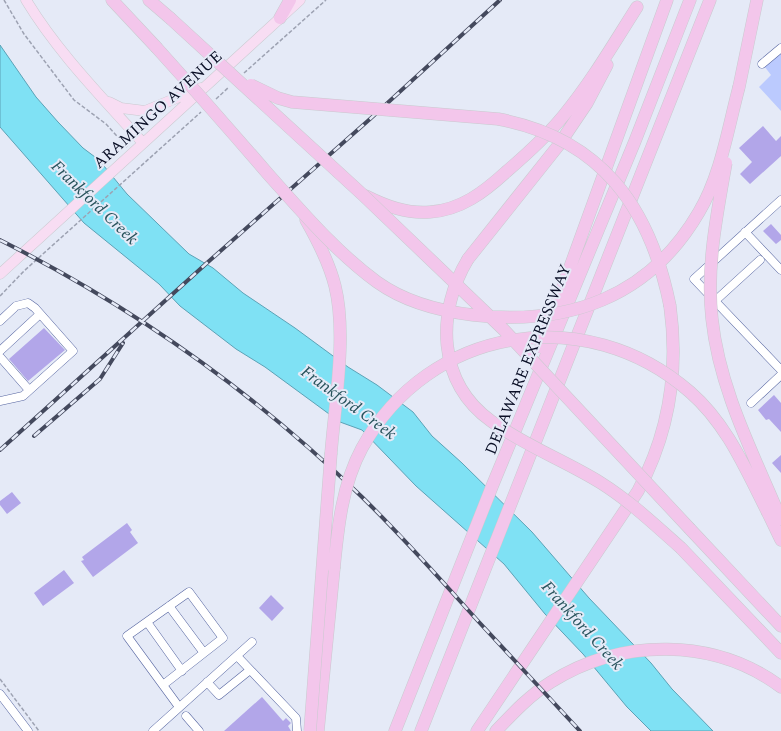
<svg xmlns="http://www.w3.org/2000/svg" width="781" height="731" font-family="Spectral,serif">
  <rect width="100%" height="100%" fill="#e5eaf7"/>
  <path fill="#bbcafe" d="M781,43V111L759,87L771,75L761,62Z"/>
  <path fill="#7fe1f4" stroke="#5ca2b6" d="M0,45L36,97L58,122L83,148L99,160L127,194L189,254L213,268L243,293L295,328L348,367L377,385L413,412L432,436L462,463L532,532L589,598L651,663L672,689L713,731H651L627,707L583,654L545,614L504,564L416,486L362,430L340,422L265,367L236,349L180,306L159,284L84,223L0,127Z"/>
  <path fill="#b2a6e9" d="M763,126L776,141L781,136V156L750,184L740,174L752,162L739,148Z
    M771,224L781,235V240L776,244L763,231Z
    M44,328L65,350L28,381L9,359Z
    M774,395L781,403V432L769,419L766,420L758,410Z
    M781,455V473L772,463Z
    M12,492L21,503L7,514L0,505V501Z
    M127,523L132,530L130,532L138,543L93,577L81,561L84,560L82,557Z
    M64,570L74,583L43,606L34,593Z
    M271,595L284,608L272,621L259,608Z
    M262,697L283,721L286,718L291,723L288,726L291,731H224Z"/>
  <g fill="none" stroke-linecap="round" stroke-linejoin="round">
    <defs>
      <path id="minor" d="M762,64L781,48
        M781,200L694,279L781,370
        M745,232L781,270
        M715,301L760,260
        M0,321L16,306L28,303L35,308L73,351L23,396L0,401
        M0,351L40,314
        M0,357L29,390
        M751,403L781,375
        M169,606L204,653
        M147,622L182,671
        M237,656L296,718L297,731
        M207,682L219,695L250,670
        M163,685L223,638L189,592L127,636L179,707
        M0,694L28,731
        M186,716L199,731
        M153,731L252,642"/>
      <path id="major" d="M26,0C58,53 102,97 143,143
        M109,102L121,108L145,111L201,88
        M0,274L300,0"/>
      <path id="highway" d="M112,0L156,47
        M149,0L170,18
        M280,18L290,0
        M739,87L757,0
        M366,196C386,206 407,214 430,212C461,210 484,192 506,172C527,154 547,136 564,115C592,81 614,43 637,7
        M306,220C318,241 329,262 335,286C347,334 335,403 331,453
        M468,259L558,146L587,103L607,65
        M541,347L667,0
        M776,508L781,519
        M768,513L781,540
        M690,529L781,626
        M681,548L781,653
        M318,731L334,568
        M395,731L493,484L635,141L690,0
        M421,731L710,0
        M477,731L638,491C669,433 679,371 670,306
        M496,731C513,713 530,695 551,682C621,638 714,637 781,687"/>
    </defs>
    <use href="#minor" stroke="#5564a0" stroke-width="9"/>
    <use href="#major" stroke="#c9cacf" stroke-width="11"/>
    <use href="#highway" stroke="#c9cacf" stroke-width="13"/>
    <path stroke="#9da2b2" stroke-width="1.5" stroke-dasharray="4 2" stroke-linecap="butt" d="M4,0L24,34L74,100L106,124L127,147
      M244,73L326,0
      M216,99L229,87
      M0,296L24,271L201,112
      M0,679L39,731"/>
    <use href="#minor" stroke="#fff" stroke-width="8"/>
    <use href="#major" stroke="#f8ddf3" stroke-width="10"/>
    <use href="#highway" stroke="#f3c6eb" stroke-width="12"/>
    <defs>
      <path id="rail" d="M0,240C133,307 256,394 362,497C403,537 440,579 478,621C512,658 546,694 580,731
        M34,436L100,379L123,343
        M0,450L208,262L370,119L500,0"/>
    </defs>
    <use href="#rail" stroke="#44495d" stroke-width="4"/>
    <use href="#rail" stroke="#e5eaf7" stroke-width="2.5" stroke-dasharray="8" stroke-linecap="butt"/>
    <defs>
      <path id="highway-bridge" d="M170,18L363,195L504,330L690,529
        M156,47C194,89 231,131 268,174C302,212 336,252 377,282C405,302 439,311 473,315C567,326 649,298 699,212C721,175 728,128 739,87
        M251,85L278,98L292,102L498,119C601,138 650,207 670,306
        M726,163C717,214 706,267 712,319C719,386 750,447 776,508
        M468,259C436,312 437,382 491,421C525,446 566,461 601,483C631,502 655,525 681,548
        M334,568C338,527 342,485 362,448C429,326 586,301 690,392C727,424 746,470 768,513
        M310,731L331,453"/>
    </defs>
    <use href="#highway-bridge" stroke="#c9cacf" stroke-width="13" stroke-linecap="butt"/>
    <use href="#highway-bridge" stroke="#f3c6eb" stroke-width="12"/>
  </g>
  <g text-anchor="middle" stroke-width="4" stroke-linejoin="round" paint-order="stroke">
    <g font-size="16" fill="#090e25" stroke="#e5eaf7">
      <text transform="translate(157 109) rotate(-42)" y="6">ARAMINGO AVENUE</text>
      <text transform="translate(527 359) rotate(-68)" y="6">DELAWARE EXPRESSWAY</text>
    </g>
    <g font-size="17" font-style="italic" fill="#28535c" stroke="#e5eaf7">
      <text transform="translate(95 202) rotate(44)" y="6">Frankford Creek</text>
      <text transform="translate(349 402) rotate(36)" y="6">Frankford Creek</text>
      <text transform="translate(583 625) rotate(48)" y="6">Frankford Creek</text>
    </g>
  </g>
</svg>
